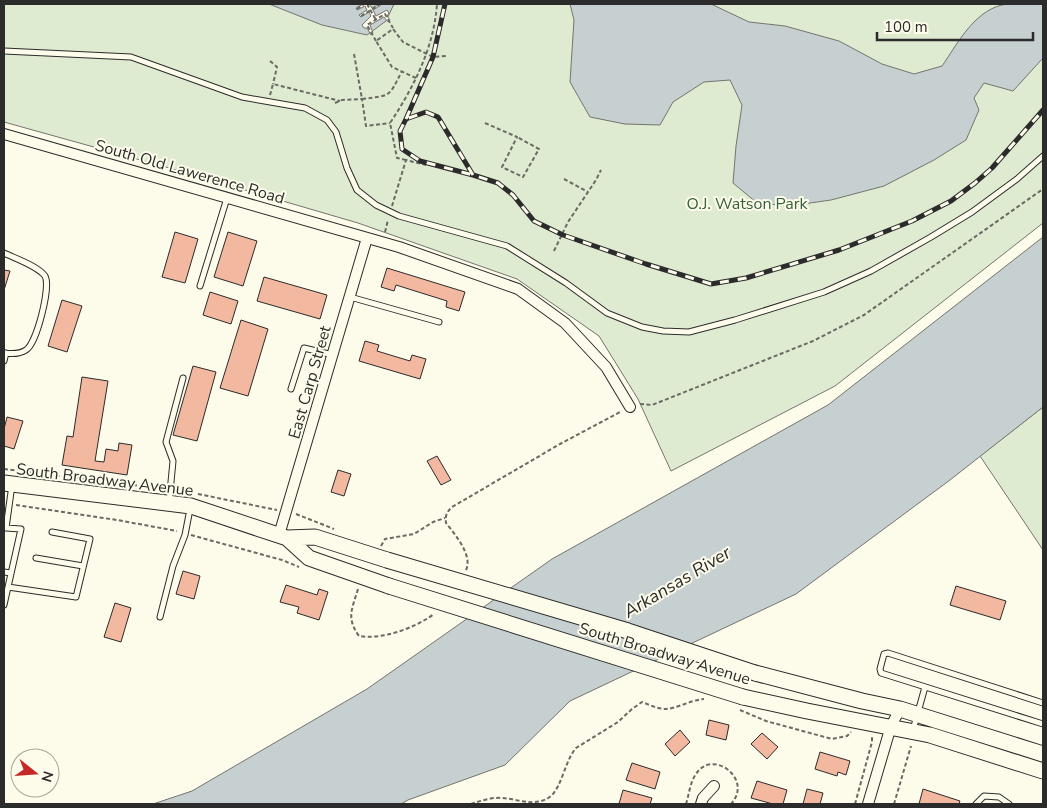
<svg xmlns="http://www.w3.org/2000/svg" width="1047" height="808" font-family="'Nunito Sans',sans-serif">
  <rect width="100%" height="100%" fill="#fdfbea"/>
  <path fill="#deebd1" stroke="#74746e" d="M4,4H1043V223L835,386L671,471L638,399L599,336L517,279L358,223L180,171L4,122Z
    M1043,407V550L980,456Z"/>
  <path fill="#c7d0d0" stroke="#74746e" d="M269,4H394L386,21L367,35L322,25Z
    M570,4H711L749,22L785,26L839,41L882,64L914,74L942,66C958,43 976,7 1008,4C1019,3 1032,4 1043,4V58L1013,91L984,83L974,98L979,110L966,140L934,160L884,186L831,200L789,206L757,203L733,183L736,146L742,105L730,80L704,82L673,102L660,125L625,124L590,117L570,82L574,20Z
    M1043,237V407L950,480L796,594L570,701L505,765L408,800L401,804H153L192,791L367,689L552,559L828,405Z"/>
  <path fill="#fdfbea" stroke="#74746e" d="M363,4H369L372,8L380,4L381,5L373,10L376,16L387,10L389,13L387,16L390,20L388,22L384,17L370,25L373,33L371,35L367,28H364L362,25L371,16L369,12L361,17L359,15L367,10L365,6L357,10L356,8Z"/>
  <path fill="#f2b8a0" stroke="#2b2b2b" d="M175,232L198,239L185,283L162,277Z
    M228,232L257,241L243,286L214,277Z
    M387,268L465,292L459,311L446,307L447,301L396,285L394,291L381,287Z
    M4,270L10,271L4,290Z
    M264,277L327,295L320,319L257,301Z
    M210,292L238,301L231,324L203,315Z
    M62,300L82,306L67,352L48,346Z
    M241,320L268,329L248,396L220,388Z
    M365,341L379,345L377,351L410,361L412,355L426,359L420,379L359,361Z
    M193,366L216,372L197,441L173,435Z
    M82,377L108,381L95,461L104,462L106,449L118,451L119,443L132,445L127,475L62,465L67,436L73,437Z
    M7,417L23,421L14,449L4,446V429Z
    M437,456L451,480L441,485L427,461Z
    M338,470L351,474L344,496L331,492Z
    M183,571L200,576L194,599L176,594Z
    M286,585L317,595L319,589L328,592L319,620L297,613L299,607L280,602Z
    M956,586L1006,601L1000,620L950,605Z
    M115,603L131,608L121,642L104,637Z
    M709,720L729,725L726,740L706,735Z
    M680,730L690,742L675,756L665,744Z
    M762,733L778,747L767,759L751,744Z
    M820,752L850,761L846,775L838,772L837,776L815,769Z
    M632,763L660,772L655,789L626,780Z
    M757,781L787,790L783,804H773L751,798Z
    M807,789L823,793L820,804H803Z
    M923,789L960,801L959,804H919Z
    M623,790L652,798L650,804H619Z"/>
  <g fill="none" stroke-linecap="round" stroke-linejoin="round">
    <defs>
      <path id="service" d="M4,51L131,57L242,97L305,108L327,120L336,132L347,168L357,190L376,205L399,216L507,246L566,283L607,313L642,327L663,331L689,332L735,320L824,292L871,271L931,237L972,212L1017,179L1043,156
        M4,253C14,258 38,266 45,276C51,286 37,343 26,350C20,354 11,354 4,353
        M200,286L227,198
        M350,297L439,322
        M4,361L6,353
        M291,389L304,348L333,355
        M12,485L6,528L21,529L8,587L76,597L90,539L52,532
        M169,503L173,461L166,442L183,378
        M36,558L83,566
        M4,572L11,573
        M4,605L8,587
        M160,617L173,566L185,535L190,509
        M1043,703L888,653L884,654L880,669L881,673L1043,724
        M913,730L925,687
        M976,804L984,796L999,797L1009,804"/>
      <path id="minor" d="M4,134L399,247L518,289L565,323L606,367L630,407
        M279,535L367,238
        M701,804L703,798L714,786
        M868,804L891,726L900,709"/>
      <path id="primary" d="M4,483L191,506L287,538L315,537L387,560
        M287,538L309,558L389,586
        M755,673L862,701L900,709L1043,754
        M743,697L807,711L930,735L1043,771"/>
    </defs>
    <use href="#service" stroke="#2b2b2b" stroke-width="7"/>
    <use href="#minor" stroke="#2b2b2b" stroke-width="12"/>
    <use href="#primary" stroke="#2b2b2b" stroke-width="17"/>
    <path stroke="#6a6964" stroke-width="2" stroke-dasharray="4 2.5" stroke-linecap="butt" d="M354,4H355
      M367,4L376,20
      M357,9L364,4
      M361,16L379,5
      M376,41L367,25L385,14L393,28
      M354,54L362,99C392,95 388,98 402,71
      M270,61L277,67L273,84
      M416,78L392,67L376,41L393,29L403,42L433,57L447,56
      M270,95L273,84L340,101
      M335,103L342,100L362,99L366,126L390,123
      M485,123L517,137L502,167L523,177L539,149L517,137
      M406,160L397,158L390,123C414,87 434,47 437,4
      M564,179L588,192
      M392,206L406,160L426,165
      M385,232L388,220
      M554,251L568,222L596,180L601,170
      M640,404L652,405L813,341L864,315L1043,189
      M4,469L149,487
      M198,494L277,510
      M16,505L117,520L177,531
      M296,514L334,529
      M191,535L282,560L299,567
      M381,546L385,539L414,534L433,522L445,518
      M466,570C473,556 455,534 446,523C445,515 447,512 452,507L560,444L622,411
      M358,589C352,609 346,618 359,636C382,640 415,628 434,614
      M740,710L766,721L832,739L847,736L851,732
      M471,804C481,801 491,797 502,798C518,799 536,808 551,796C562,786 565,761 576,748L618,722L632,709L642,702C650,705 658,709 666,709C678,708 691,700 704,699
      M686,804C689,795 690,782 696,774C712,748 754,779 731,804
      M855,804L872,742V736
      M894,804L911,746"/>
    <use href="#service" stroke="#fdfbea" stroke-width="5"/>
    <use href="#minor" stroke="#fdfbea" stroke-width="10"/>
    <use href="#primary" stroke="#fdfbea" stroke-width="15"/>
    <defs>
      <path id="rail" d="M406,119L433,57L445,4
        M473,175L438,117L426,112L406,119L400,131L402,149L420,161L473,175L498,183L513,195L534,221L563,235L646,264L711,284L746,278L839,250L912,221L951,201L975,183L992,168L1043,110"/>
    </defs>
    <use href="#rail" stroke="#2b2b2b" stroke-width="5"/>
    <use href="#rail" stroke="#fdfbea" stroke-width="3" stroke-dasharray="9" stroke-linecap="butt"/>
    <defs>
      <path id="primary-bridge" d="M387,560L628,631L755,673
        M389,586L743,697"/>
    </defs>
    <use href="#primary-bridge" stroke="#2b2b2b" stroke-width="17" stroke-linecap="butt"/>
    <use href="#primary-bridge" stroke="#fdfbea" stroke-width="15"/>
  </g>
  <g text-anchor="middle" stroke-width="4" stroke-linejoin="round" paint-order="stroke">
    <g font-size="16" fill="#2b2b2b" stroke="#fdfbea">
      <text transform="translate(190 171) rotate(16)" y="6">South Old Lawerence Road</text>
      <text transform="translate(309 382) rotate(-74)" y="6">East Carp Street</text>
      <text transform="translate(105 479) rotate(7)" y="6">South Broadway Avenue</text>
      <text transform="translate(665 653) rotate(17)" y="6">South Broadway Avenue</text>
    </g>
    <g font-size="16" fill="#34623c" stroke="#fdfbea">
      <text x="747" y="209">O.J. Watson Park</text>
    </g>
    <g font-size="18" font-style="italic" fill="#2b2b2b" stroke="#fdfbea">
      <text transform="translate(677 582) rotate(-31)" y="6">Arkansas River</text>
    </g>
  </g>
  <rect width="1047" height="808" fill="none" stroke="#2b2b2b" stroke-width="10"/>
  <g transform="translate(35 773) rotate(107)"><circle r="24" fill="#fdfbea" stroke="#a9a89e"/>
  <path d="M0-4L9 19L0 12L-9 19Z" fill="#c62828"/>
  <text y="-8" font-size="14" font-weight="bold" text-anchor="middle" fill="#2b2b2b">N</text>
  </g>
  <path d="M877 32v8h156v-8" fill="none" stroke="#2b2b2b" stroke-width="2.5"/>
  <text x="884" y="32" font-size="15" fill="#2b2b2b" stroke="#fdfbea" stroke-width="4" paint-order="stroke">100 m</text>
</svg>
